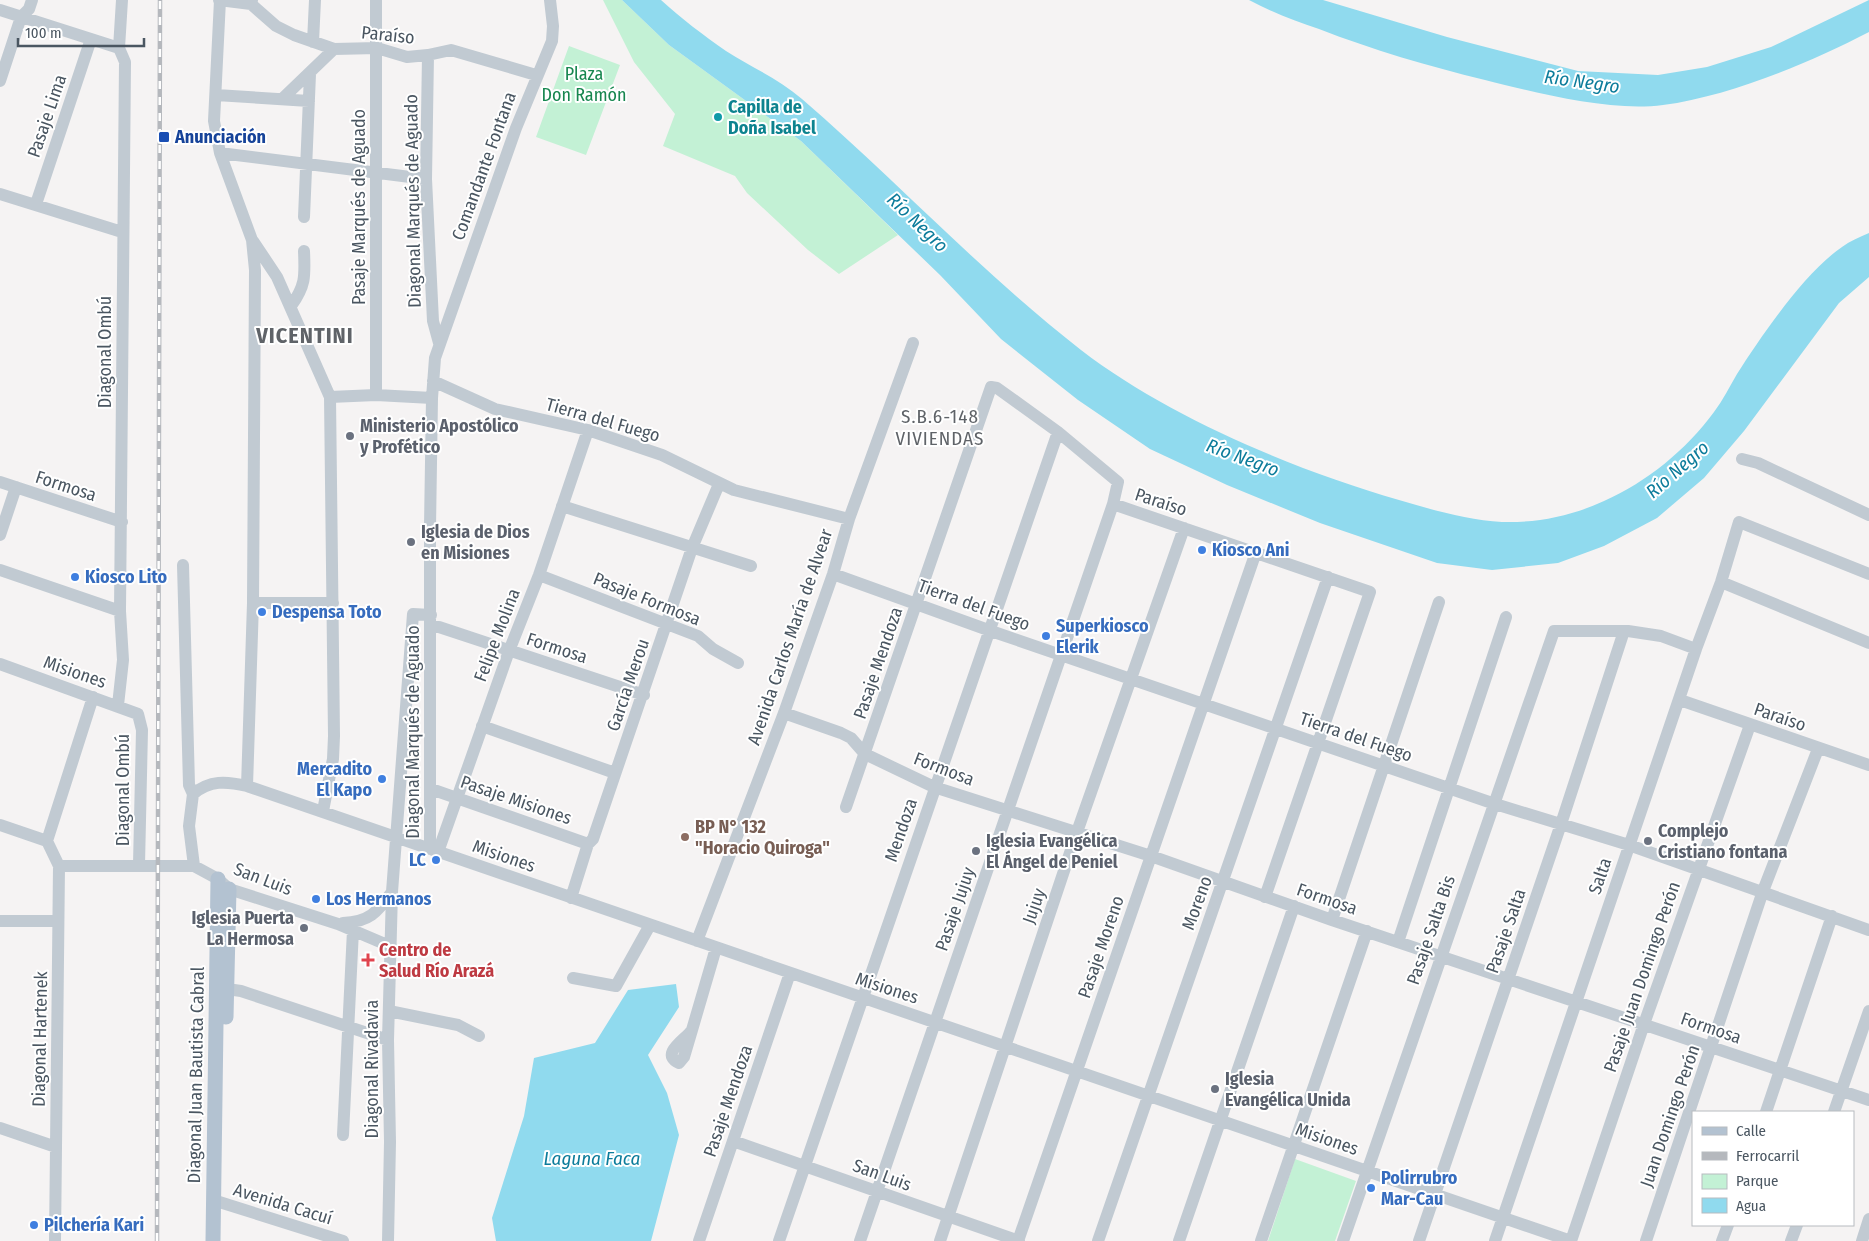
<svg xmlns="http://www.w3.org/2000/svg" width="1869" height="1241" font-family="'Fira Sans Condensed',sans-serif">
  <rect width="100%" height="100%" fill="#f5f3f3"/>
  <path fill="#c3f1d5" d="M603,0H622L669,45L801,141L898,235L839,274L808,250L747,193L735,176L663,146L675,114L634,62Z
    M569,46L620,65L586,155L536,137Z
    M1295,1159L1356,1181L1335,1241H1268Z"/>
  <path fill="#90daee" d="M622,0H661C682,19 703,35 726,51C751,67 779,79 802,99C897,181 983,274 1081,350C1168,417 1295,470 1399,500C1432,510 1468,520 1502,522C1537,523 1572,516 1604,501C1647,482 1686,450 1714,412C1723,400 1730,386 1737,374C1762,335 1805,272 1842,247C1850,241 1860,237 1869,233V277L1839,303L1744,431L1704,478L1657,518L1604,546L1558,563L1492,570L1437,563L1320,523L1227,485L1150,449L1078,400L1001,339L940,275L801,141L669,45Z
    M1249,0H1323L1447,37L1578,71L1658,75L1707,67L1771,47L1869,0V32C1809,63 1730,96 1663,105C1610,112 1537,93 1485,80C1428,66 1373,50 1319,29C1295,21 1271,12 1249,0Z
    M676,984L679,1007L648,1055L667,1093L679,1135L651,1241H496L492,1218L524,1116L534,1058L595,1043L628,990Z"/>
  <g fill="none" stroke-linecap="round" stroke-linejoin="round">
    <path stroke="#c1cad2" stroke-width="12" d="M219,0L251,4
      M220,0L214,121L220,153L252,240L255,270L253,603L247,786
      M252,0L251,4L276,26L294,35L334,49
      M376,0V395
      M0,10L119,48
      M313,42L315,0
      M428,55L426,179L433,321L439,343
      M0,81L21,17L29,9L32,0
      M216,95L309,101
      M282,99L334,49L377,48L407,57L428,55L451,50L536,75
      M220,153L426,179
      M0,194L122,232
      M36,204L91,39
      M304,217L310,74
      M253,241L277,277L330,397L334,736L333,759L323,811
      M291,306C306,285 305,276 304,251
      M433,381L495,409L588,430L662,455L734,490L849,519
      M330,397L376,395L432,398
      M1742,459L1758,463L1869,515
      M0,482L122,522
      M562,506L751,566
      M0,535L16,487
      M183,565L189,785L193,794L189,826L194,866
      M0,570L120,611
      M833,574L991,631L1492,803L1629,845L1869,930
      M539,575L698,636L713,649L738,663
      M1721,582L1869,643
      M253,603H333
      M432,627H439L644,695
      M0,664L138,714L142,730L139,865
      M1680,700L1869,765
      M118,705L123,660L120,611L125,62L119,48L122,0
      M784,713L841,733L851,738L865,754L934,787L1151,856L1332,920L1869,1100
      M482,726L615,773
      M431,789L588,844
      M193,794C210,780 226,781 247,786L1571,1241
      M846,807L991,387L997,388L1058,432L1118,482L1113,504L1370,592L1265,897
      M0,825L47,841
      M47,841L59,866L55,1241
      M47,841L93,697
      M430,849V527L432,398L435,358L516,128L552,41L553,26L550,0
      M438,852L509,651L539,575L588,430
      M59,866H194L218,879L229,889L338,924L392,947
      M571,898L588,844L593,839L692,548L719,484
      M1332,920L1439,602
      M0,921H58
      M343,923C370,922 377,912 392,892
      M697,941L784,713L833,574L849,519L913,343
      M1398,942L1506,617
      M573,978L616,986L650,925
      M227,989L241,991L388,1040
      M389,1011L458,1025L479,1036
      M692,1030L684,1057L679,1063C659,1054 686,1039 692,1030L716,948
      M1766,1112L1832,916
      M1834,1112L1869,1011
      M0,1128L56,1147
      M343,1135L353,930
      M733,1141L1019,1241
      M213,1200L343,1241
      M388,1241L390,1142L388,1040L392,892L413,614L431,615
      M699,1241L790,973
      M779,1241L1058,432
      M860,1241L1113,504
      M940,1241L1077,832L1184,528
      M1018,1241L1256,552
      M1098,1241L1328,577
      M1179,1241L1294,906
      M1261,1241L1367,931
      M1343,1241L1554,631H1628L1661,636L1696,649
      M1419,1241L1561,824L1624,631
      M1495,1241L1696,649L1721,582L1739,522L1869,574
      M1571,1241L1644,1024L1750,725
      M1646,1241L1763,891L1818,749
      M1722,1241L1728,1225
      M1791,1241L1797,1225
      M1862,1241L1869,1219"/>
    <path stroke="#b3c2d1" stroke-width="15" d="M226,1017L229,889
      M213,1241L218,879"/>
    <defs>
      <path id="rail" d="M157,1241L160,0"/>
    </defs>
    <use href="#rail" stroke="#b5b8bd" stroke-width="4.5"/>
    <use href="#rail" stroke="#fff" stroke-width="2.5" stroke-dasharray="8" stroke-linecap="butt"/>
  </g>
  <circle fill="#0f9aa8" stroke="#fff" stroke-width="2" cx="718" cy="117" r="5"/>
  <rect fill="#1a4fb4" stroke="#fff" stroke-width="2" x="158" y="131" width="12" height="12" rx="2.5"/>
  <g fill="#6b7280" stroke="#fff" stroke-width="2">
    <circle cx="350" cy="436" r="5"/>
    <circle cx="411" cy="542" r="5"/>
    <circle cx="1648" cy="841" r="5"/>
    <circle cx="976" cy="851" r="5"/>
    <circle cx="304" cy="928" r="5"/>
    <circle cx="1215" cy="1089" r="5"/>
  </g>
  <g fill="#3f7fe0" stroke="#fff" stroke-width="2">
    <circle cx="1202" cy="550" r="5"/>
    <circle cx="75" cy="577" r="5"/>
    <circle cx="262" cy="612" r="5"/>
    <circle cx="1046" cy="636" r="5"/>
    <circle cx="382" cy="779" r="5"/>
    <circle cx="436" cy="860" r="5"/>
    <circle cx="316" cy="899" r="5"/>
    <circle cx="1371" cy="1188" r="5"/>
    <circle cx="34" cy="1225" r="5"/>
  </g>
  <circle fill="#8d6e63" stroke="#fff" stroke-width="2" cx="685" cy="837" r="5"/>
  <path fill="#e0444e" stroke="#fff" stroke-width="2" d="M365.5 952.5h5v5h5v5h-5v5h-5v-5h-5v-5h5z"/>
  <g text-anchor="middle" stroke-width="4" stroke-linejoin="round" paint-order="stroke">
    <g font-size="18" fill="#4a5661" stroke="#fff">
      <text transform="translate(388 35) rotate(6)" y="6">Paraíso</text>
      <text transform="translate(47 116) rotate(-71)" y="6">Pasaje Lima</text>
      <text transform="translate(484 166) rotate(-70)" y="6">Comandante Fontana</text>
      <text transform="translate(413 201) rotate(-91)" y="6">Diagonal Marqués de Aguado</text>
      <text transform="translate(359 207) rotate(-90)" y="6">Pasaje Marqués de Aguado</text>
      <text transform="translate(105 352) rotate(-90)" y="6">Diagonal Ombú</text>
      <text transform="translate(603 420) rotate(16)" y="6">Tierra del Fuego</text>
      <text transform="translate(66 486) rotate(18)" y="6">Formosa</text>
      <text transform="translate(1161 502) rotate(18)" y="6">Paraíso</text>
      <text transform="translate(647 599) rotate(22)" y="6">Pasaje Formosa</text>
      <text transform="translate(974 605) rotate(20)" y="6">Tierra del Fuego</text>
      <text transform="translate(497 635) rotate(-69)" y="6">Felipe Molina</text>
      <text transform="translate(790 637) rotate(-71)" y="6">Avenida Carlos María de Alvear</text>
      <text transform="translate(557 648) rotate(18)" y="6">Formosa</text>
      <text transform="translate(878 663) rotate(-71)" y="6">Pasaje Mendoza</text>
      <text transform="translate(75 672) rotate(19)" y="6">Misiones</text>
      <text transform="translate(628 685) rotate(-71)" y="6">García Merou</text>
      <text transform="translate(1780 717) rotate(19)" y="6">Paraíso</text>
      <text transform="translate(413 732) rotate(-90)" y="6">Diagonal Marqués de Aguado</text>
      <text transform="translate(1356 737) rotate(19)" y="6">Tierra del Fuego</text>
      <text transform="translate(944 769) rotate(21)" y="6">Formosa</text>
      <text transform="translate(123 790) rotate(-90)" y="6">Diagonal Ombú</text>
      <text transform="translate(516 800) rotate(19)" y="6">Pasaje Misiones</text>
      <text transform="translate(901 830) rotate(-71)" y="6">Mendoza</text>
      <text transform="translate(504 856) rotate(19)" y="6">Misiones</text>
      <text transform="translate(1600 876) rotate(-71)" y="6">Salta</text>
      <text transform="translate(263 879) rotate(21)" y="6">San Luis</text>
      <text transform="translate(1327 899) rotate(19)" y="6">Formosa</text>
      <text transform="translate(1197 903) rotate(-70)" y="6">Moreno</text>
      <text transform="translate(1034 906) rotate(-71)" y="6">Jujuy</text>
      <text transform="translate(955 909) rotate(-71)" y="6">Pasaje Jujuy</text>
      <text transform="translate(1431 930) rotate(-71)" y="6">Pasaje Salta Bis</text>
      <text transform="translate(1506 931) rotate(-71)" y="6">Pasaje Salta</text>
      <text transform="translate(1101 947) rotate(-71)" y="6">Pasaje Moreno</text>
      <text transform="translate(1642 977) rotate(-71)" y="6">Pasaje Juan Domingo Perón</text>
      <text transform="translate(887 988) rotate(18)" y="6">Misiones</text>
      <text transform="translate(1711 1028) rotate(19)" y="6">Formosa</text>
      <text transform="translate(40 1039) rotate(-89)" y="6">Diagonal Hartenek</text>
      <text transform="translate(372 1069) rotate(-90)" y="6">Diagonal Rivadavia</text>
      <text transform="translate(196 1075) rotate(-89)" y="6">Diagonal Juan Bautista Cabral</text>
      <text transform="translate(728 1101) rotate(-71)" y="6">Pasaje Mendoza</text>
      <text transform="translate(1670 1116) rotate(-71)" y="6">Juan Domingo Perón</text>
      <text transform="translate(1327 1139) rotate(19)" y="6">Misiones</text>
      <text transform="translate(882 1175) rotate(20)" y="6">San Luis</text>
      <text transform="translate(283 1204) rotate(17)" y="6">Avenida Cacuí</text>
    </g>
    <g font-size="18" fill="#17864f" stroke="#fff">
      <text x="584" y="80">Plaza<tspan x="584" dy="21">Don Ramón</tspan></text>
    </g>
    <g font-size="18" font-weight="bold" fill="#0d838f" stroke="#fff" text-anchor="start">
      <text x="728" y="113">Capilla de<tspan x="728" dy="21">Doña Isabel</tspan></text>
    </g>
    <g font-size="18" font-weight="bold" fill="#164399" stroke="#fff" text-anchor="start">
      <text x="175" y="143">Anunciación</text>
    </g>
    <g font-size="18" font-weight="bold" fill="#5b616d" stroke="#fff" text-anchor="start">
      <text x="360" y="432">Ministerio Apostólico<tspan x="360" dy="21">y Profético</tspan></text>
      <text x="421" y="538">Iglesia de Dios<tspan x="421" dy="21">en Misiones</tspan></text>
      <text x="1658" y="837">Complejo<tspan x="1658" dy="21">Cristiano fontana</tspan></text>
      <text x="986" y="847">Iglesia Evangélica<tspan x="986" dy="21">El Ángel de Peniel</tspan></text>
      <text x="294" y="924" text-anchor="end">Iglesia Puerta<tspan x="294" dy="21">La Hermosa</tspan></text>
      <text x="1225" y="1085">Iglesia<tspan x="1225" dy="21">Evangélica Unida</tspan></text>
    </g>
    <g font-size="18" font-weight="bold" fill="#366cbe" stroke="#fff" text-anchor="start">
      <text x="1212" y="556">Kiosco Ani</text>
      <text x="85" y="583">Kiosco Lito</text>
      <text x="272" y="618">Despensa Toto</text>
      <text x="1056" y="632">Superkiosco<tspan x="1056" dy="21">Elerik</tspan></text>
      <text x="372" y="775" text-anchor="end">Mercadito<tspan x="372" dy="21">El Kapo</tspan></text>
      <text x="426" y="866" text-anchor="end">LC</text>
      <text x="326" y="905">Los Hermanos</text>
      <text x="1381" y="1184">Polirrubro<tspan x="1381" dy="21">Mar-Cau</tspan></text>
      <text x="44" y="1231">Pilchería Kari</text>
    </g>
    <g font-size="18" font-weight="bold" fill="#785e54" stroke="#fff" text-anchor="start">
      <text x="695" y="833">BP N° 132<tspan x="695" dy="21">"Horacio Quiroga"</tspan></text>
    </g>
    <g font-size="18" font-weight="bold" fill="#be3a42" stroke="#fff" text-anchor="start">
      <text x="379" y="956">Centro de<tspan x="379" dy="21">Salud Río Arazá</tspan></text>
    </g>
    <g font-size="19" font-style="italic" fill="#0c7c9b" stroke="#fff">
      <text transform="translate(1582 81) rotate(8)" y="7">Río Negro</text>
      <text transform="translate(918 222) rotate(44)" y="7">Río Negro</text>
      <text transform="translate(1243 457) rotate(20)" y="7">Río Negro</text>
      <text transform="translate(1677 469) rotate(-41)" y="7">Río Negro</text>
      <text x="592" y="1165">Laguna Faca</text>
    </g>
    <g font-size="19" letter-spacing="1" fill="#5f6368" stroke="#fff">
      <text x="940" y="423">S.B.6-148<tspan x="940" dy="22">VIVIENDAS</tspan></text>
    </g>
    <g font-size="22" font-weight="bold" letter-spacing="1" fill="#5f6368" stroke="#fff">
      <text x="305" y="343">VICENTINI</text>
    </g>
  </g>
  <rect x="1692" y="1111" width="162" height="115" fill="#ffffff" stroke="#b7bbc0"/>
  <rect x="1702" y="1127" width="25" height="8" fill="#b3c2d1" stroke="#b7bbc0"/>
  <text x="1736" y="1136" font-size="15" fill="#4a5661">Calle</text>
  <rect x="1702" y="1152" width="25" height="8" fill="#b5b8bd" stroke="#b7bbc0"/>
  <text x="1736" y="1161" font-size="15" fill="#4a5661">Ferrocarril</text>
  <rect x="1702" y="1174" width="25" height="15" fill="#c3f1d5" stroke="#b7bbc0"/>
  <text x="1736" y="1186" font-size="15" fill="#4a5661">Parque</text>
  <rect x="1702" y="1198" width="25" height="15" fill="#90daee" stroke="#b7bbc0"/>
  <text x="1736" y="1211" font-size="15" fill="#4a5661">Agua</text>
  <path d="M18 38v8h126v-8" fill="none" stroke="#4a5661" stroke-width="2.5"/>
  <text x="25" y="38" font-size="15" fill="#4a5661" stroke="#ffffff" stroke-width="4" paint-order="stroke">100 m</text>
</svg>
